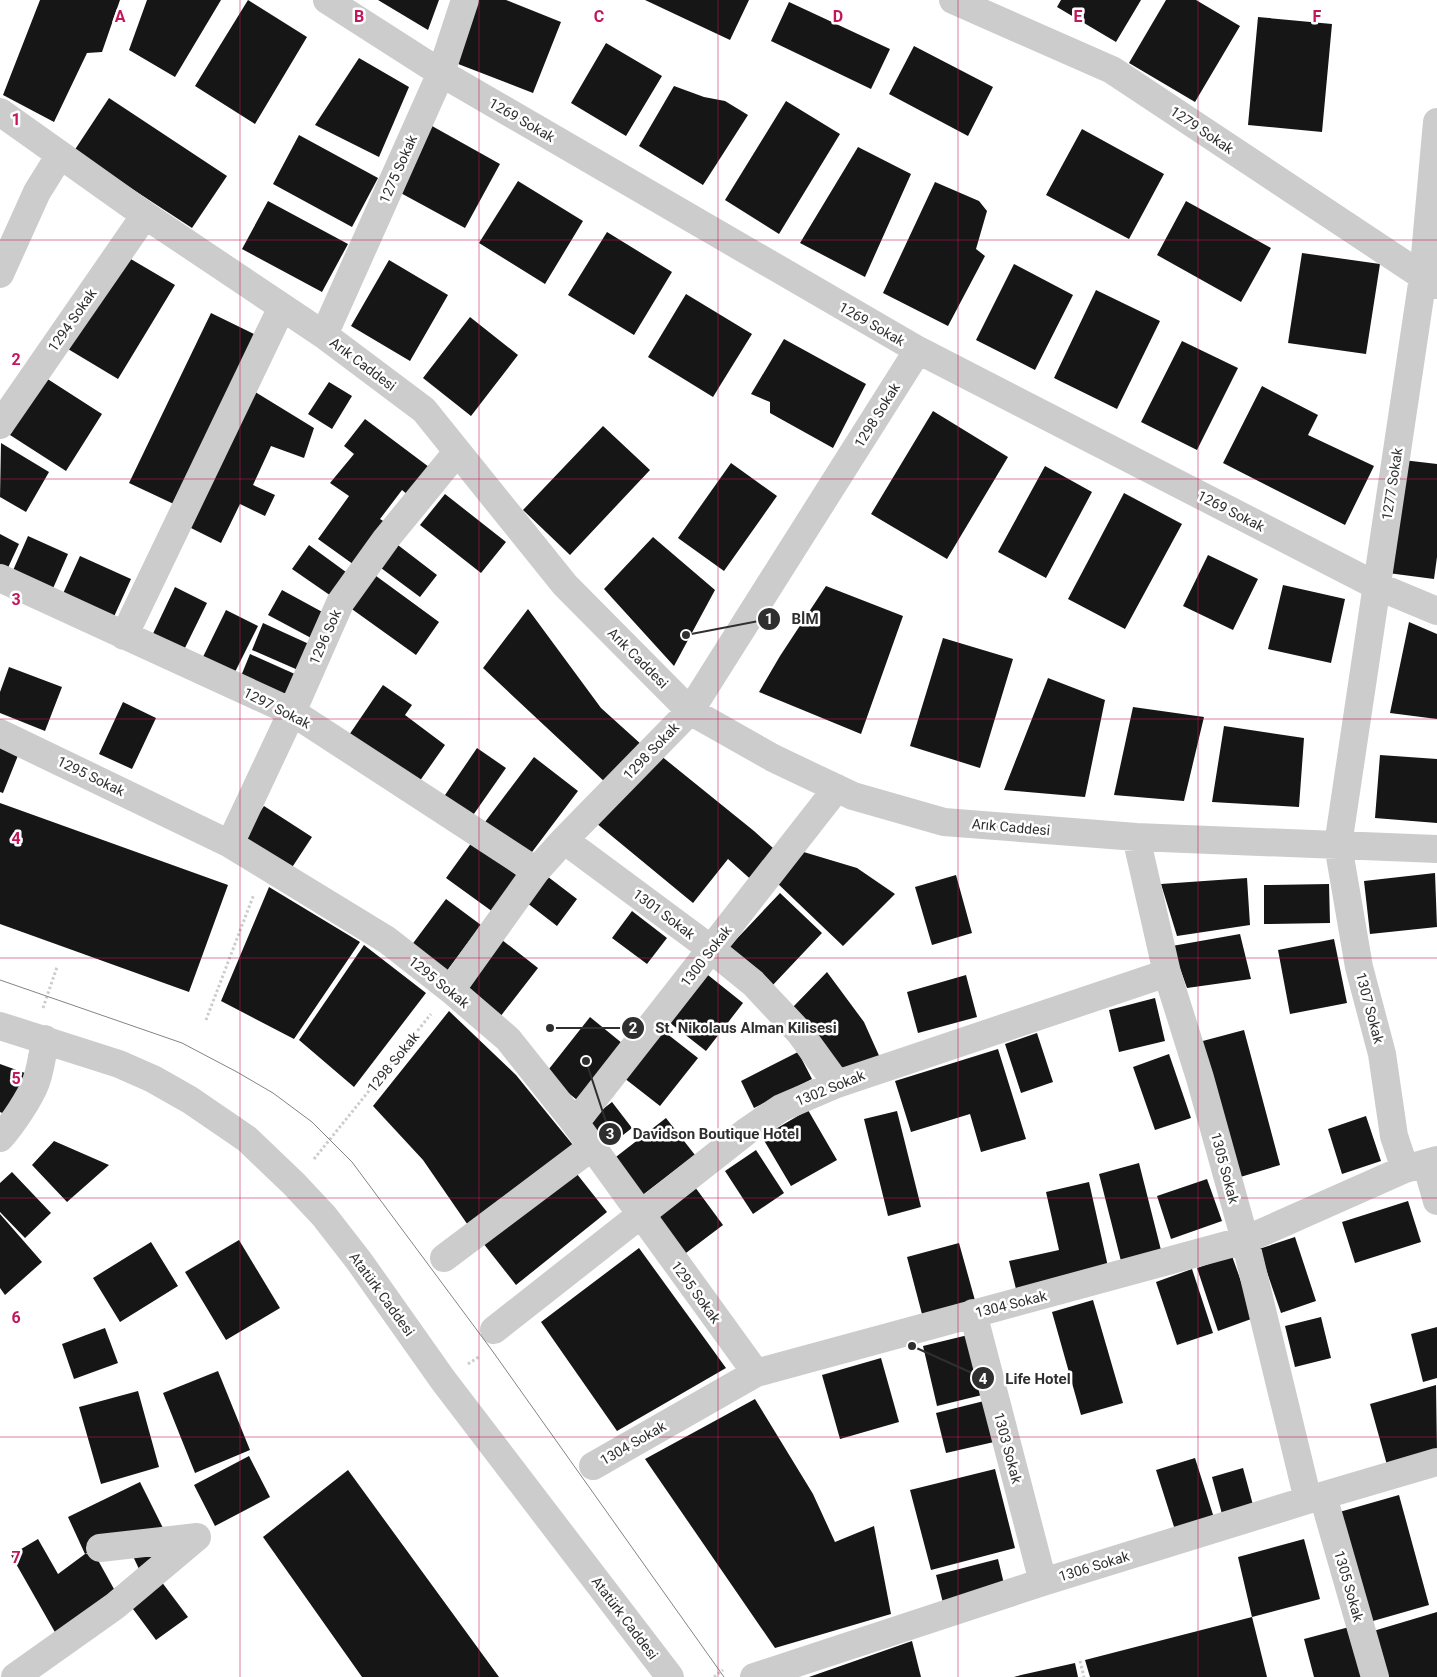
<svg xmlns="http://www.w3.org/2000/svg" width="1437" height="1677" font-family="Roboto,sans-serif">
  <rect width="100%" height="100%" fill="#fff"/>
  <path fill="#161616" d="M40,0H120L102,52L87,53L54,122L3,95Z
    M147,0H221L175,77L129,50Z
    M248,0L307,37L255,124L195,86Z
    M378,0H439L428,30Z
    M477,0H506L561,22L533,93L453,62Z
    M645,0H749L730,40Z
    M1061,0H1141L1116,42L1057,7Z
    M1166,0H1196L1240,26L1195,102L1129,63Z
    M789,2L890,49L871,89L771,41Z
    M1258,17L1332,24L1322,132L1248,125Z
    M606,43L662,76L626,136L571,103Z
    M914,46L993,87L968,136L889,94Z
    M359,58L409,87L379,157L315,125Z
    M674,86L704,97L725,101L748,115L703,185L639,146Z
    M109,98L227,176L192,228L74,151Z
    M786,101L840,134L779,234L725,200Z
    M432,126L500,164L465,228L397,191Z
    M1082,129L1164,174L1129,239L1046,195Z
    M299,135L378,178L352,227L273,184Z
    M858,147L911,174L865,277L800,243Z
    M518,181L583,221L545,284L479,243Z
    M935,182L979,201L987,211L976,249L985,256L948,326L883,293Z
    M268,201L348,244L322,292L242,249Z
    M1186,201L1271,248L1241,302L1157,255Z
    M607,232L672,272L634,335L568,295Z
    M1302,253L1380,264L1366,354L1288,343Z
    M124,255L175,285L118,379L68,349Z
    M389,260L448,295L410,361L351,326Z
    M1014,264L1073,295L1035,370L976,340Z
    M1096,290L1160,321L1117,409L1054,378Z
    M686,294L752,334L713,397L648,357Z
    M211,313L260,337L178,506L129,483Z
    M470,317L518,355L471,416L423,378Z
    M784,339L866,384L833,448L770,413V402L751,394Z
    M1182,341L1238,368L1197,450L1141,422Z
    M46,378L102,414L66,471L10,435Z
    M329,382L352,396L332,429L308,414Z
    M1262,386L1318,415L1308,435L1374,466L1345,525L1223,463Z
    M252,390L314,428L304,458L271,446L253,485L275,495L265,516L240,504L221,543L185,525Z
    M933,411L1008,457L947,559L871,514Z
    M365,419L429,467L408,495L402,490L380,519L388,524L357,567L318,539L349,496L330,483L354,454L344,446Z
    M603,426L650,470L570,555L523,510Z
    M1,443L49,472L26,512L0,497Z
    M1403,460L1437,464V557L1434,579L1388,573Z
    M731,463L777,496L724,571L678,538Z
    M1045,466L1092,492L1046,578L998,552Z
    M1124,493L1182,524L1125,629L1068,599Z
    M445,494L506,542L481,573L420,525Z
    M0,534L19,544L6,572L0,569Z
    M28,536L68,554L51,593L11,575Z
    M653,537L715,590L674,666L604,589Z
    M394,542L437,575L420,597L377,565Z
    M309,545L350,575L334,598L292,569Z
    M1208,555L1258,579L1233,630L1183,606Z
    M80,556L131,579L112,621L61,598Z
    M372,573L439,622L416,655L349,607Z
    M1283,585L1345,599L1331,663L1268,649Z
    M826,586L903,616L861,734L759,692L780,656Z
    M175,587L207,603L181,656L150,640Z
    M282,590L326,614L313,639L268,615Z
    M528,609L601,708L642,745L607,784L483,668Z
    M226,610L258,626L232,678L200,663Z
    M1409,622L1437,634V719L1390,713Z
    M263,623L309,644L298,670L252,650Z
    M943,638L1013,659L980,768L910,746Z
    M250,654L297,675L285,701L239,681Z
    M9,667L62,687L45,731L0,713V692Z
    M1048,678L1105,700L1085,797L1004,790Z
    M383,685L412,705L405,715L445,745L417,785L347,738Z
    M123,702L156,718L132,769L99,754Z
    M1133,707L1204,717L1184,801L1114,795Z
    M1224,726L1304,738L1299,807L1212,802Z
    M0,746L19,753L3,793L0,792Z
    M477,748L506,768L469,821L441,801Z
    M655,751L754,831L782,856L756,884L728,859L693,903L596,823Z
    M1380,755L1437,759V823L1375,818Z
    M534,757L578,791L526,860L482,826Z
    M0,803L228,885L189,992L0,924Z
    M264,806L312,837L289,872L241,840Z
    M472,842L519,877L493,912L446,878Z
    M797,850L857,868L895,894L843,946L774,880Z
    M543,873L577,899L557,926L522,899Z
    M1435,873L1437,927L1370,934L1364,881Z
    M956,875L972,933L932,945L915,887Z
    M1247,878L1250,925L1177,936L1161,884Z
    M1329,884L1330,923L1264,924V885Z
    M269,887L360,942L294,1039L221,1001Z
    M780,893L822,933L771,987L729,947Z
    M446,899L481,925L446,972L411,946Z
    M632,911L667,938L647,964L612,938Z
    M1240,934L1251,979L1187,988L1172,946Z
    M497,936L538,968L500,1017L460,984Z
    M1334,939L1347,1003L1290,1014L1278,950Z
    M364,945L426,993L354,1087L299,1040Z
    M703,971L743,1003L706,1051L665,1019Z
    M827,972L864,1022L881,1060L839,1077L793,1007Z
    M966,975L977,1017L918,1033L907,992Z
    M1155,998L1165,1041L1119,1052L1109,1010Z
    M449,1011L516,1075L573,1145L472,1231L423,1160L373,1106Z
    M590,1017L628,1048L582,1104L545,1074Z
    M657,1026L698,1058L660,1106L619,1074Z
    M1244,1030L1280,1165L1237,1178L1199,1042Z
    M1037,1033L1053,1082L1021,1093L1005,1044Z
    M998,1049L1026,1139L981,1152L970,1114L911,1132L895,1081Z
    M798,1052L812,1079L754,1108L741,1081Z
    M1169,1054L1191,1118L1155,1130L1133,1067Z
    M0,1064L25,1073L9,1116L0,1112Z
    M612,1102L632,1128L605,1149L585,1123Z
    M808,1110L837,1160L791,1186L762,1137Z
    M897,1111L921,1207L888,1216L864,1119Z
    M1366,1116L1381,1161L1342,1174L1328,1129Z
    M666,1118L695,1155L640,1197L612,1160Z
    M54,1141L109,1165L67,1202L32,1165Z
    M756,1150L784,1193L753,1214L725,1171Z
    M1139,1163L1162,1254L1122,1265L1099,1174Z
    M573,1169L607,1212L516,1285L483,1243Z
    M12,1172L51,1213L25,1238L0,1212V1183Z
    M1207,1179L1222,1221L1171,1239L1157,1196Z
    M1089,1182L1109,1271L1017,1293L1009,1261L1059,1250L1046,1192Z
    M692,1183L723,1225L682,1256L651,1214Z
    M1408,1201L1421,1242L1355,1263L1342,1222Z
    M0,1214L42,1262L5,1295L0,1288Z
    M1295,1237L1316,1301L1281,1313L1259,1249Z
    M239,1240L280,1308L226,1340L185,1272Z
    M151,1242L178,1286L120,1322L93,1278Z
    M959,1243L976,1304L923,1318L907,1257Z
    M639,1248L726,1368L617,1431L541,1322Z
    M1232,1256L1254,1318L1218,1331L1197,1268Z
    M1192,1269L1213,1333L1177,1345L1156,1282Z
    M1093,1300L1123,1403L1081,1415L1052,1312Z
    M1321,1317L1331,1358L1295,1367L1285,1326Z
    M1437,1327V1378L1423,1382L1411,1334Z
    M105,1328L118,1363L74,1379L62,1344Z
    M968,1335L982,1395L937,1406L923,1346Z
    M881,1358L899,1422L840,1439L822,1375Z
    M218,1371L250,1450L195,1473L163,1393Z
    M1436,1385L1437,1451L1387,1465L1370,1404Z
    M138,1391L159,1467L101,1484L79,1407Z
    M755,1399L813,1494L835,1542L874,1526L891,1614L775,1648L645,1459Z
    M984,1401L994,1442L946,1453L936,1413Z
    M249,1456L270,1497L215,1526L194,1485Z
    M1195,1458L1215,1521L1176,1533L1156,1470Z
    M1243,1468L1253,1505L1222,1514L1212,1477Z
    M995,1469L1015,1548L931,1570L910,1490Z
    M348,1470L499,1677H362L263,1537Z
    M140,1482L175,1552L139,1569L123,1535L85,1554L94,1553L119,1598L56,1634L11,1555L38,1539L58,1574L85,1554L68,1517Z
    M1399,1495L1429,1605L1366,1623L1336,1513Z
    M1304,1539L1320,1599L1252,1617L1267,1677H1090L1085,1660L1252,1617L1238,1557Z
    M998,1559L1005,1588L943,1603L936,1575Z
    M161,1581L188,1617L156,1640L130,1605Z
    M1437,1612V1677H1383L1370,1632Z
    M1353,1626L1367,1677H1314L1304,1639Z
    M912,1641L921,1677H809Z
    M1075,1663L1078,1677H1014L1021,1675Z"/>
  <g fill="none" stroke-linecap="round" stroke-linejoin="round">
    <path stroke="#ccc" stroke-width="3" stroke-dasharray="2.5 2.5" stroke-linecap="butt" d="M43,1008L57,967
      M206,1020L254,894
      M314,1159L431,1014
      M468,1364L480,1356
      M1080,1661L1084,1677
      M714,1677L723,1670"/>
    <path stroke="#ccc" stroke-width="28" d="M327,0L441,73L918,350L1377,586L1437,611
      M953,0L1112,70L1436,285
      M0,112L145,215L324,335L424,410L565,585L690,711L773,758L853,796L944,822L1136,837L1437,849
      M0,274L37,192L60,155
      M324,335L441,73L465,0
      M0,425L145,215
      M0,578L292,712L536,871
      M124,636L282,307
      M0,733L230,844L387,940L451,990L508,1039L575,1123L756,1373
      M1136,837L1167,973L1200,1078L1245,1240L1308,1500
      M564,840L711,949L753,983L800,1033L837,1084
      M230,844L292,712L340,603L386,539L457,452
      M451,990L536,871L564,840L690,711L918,350
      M0,1026L119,1064L153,1079L190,1100L247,1139L294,1184L324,1216L359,1261L443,1380L670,1677
      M575,1123L837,788
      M0,1138C12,1125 30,1098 36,1082C41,1068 43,1053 45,1039
      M1426,1163L1437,1201
      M1405,1169L1394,1136L1382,1054L1359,967L1338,845L1423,277L1437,122
      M444,1258L593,1146
      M973,1313L1043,1582
      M494,1330L747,1131L781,1108L837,1084L1167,973
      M593,1466L756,1373L1245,1240L1405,1169L1437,1160
      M1323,1496L1375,1677
      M15,1677L115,1606L197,1537L100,1548
      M754,1677L1043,1582L1311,1499L1437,1462"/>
    <path stroke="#848484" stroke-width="1" d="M0,980L182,1043L237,1072L273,1093L312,1122L352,1162L491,1349L724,1677"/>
  </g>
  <path fill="none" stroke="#c2185b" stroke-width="1" stroke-opacity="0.55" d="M240,0V1677M479,0V1677M718,0V1677M958,0V1677M1198,0V1677M0,240H1437M0,479H1437M0,719H1437M0,958H1437M0,1198H1437M0,1437H1437"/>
  <g text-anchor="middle" stroke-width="5" stroke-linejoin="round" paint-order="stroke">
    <g font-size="14" fill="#2f2f2f" stroke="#fff">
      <text transform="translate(522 120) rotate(30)" y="5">1269 Sokak</text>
      <text transform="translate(1202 130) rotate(34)" y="5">1279 Sokak</text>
      <text transform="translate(398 169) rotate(-66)" y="5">1275 Sokak</text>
      <text transform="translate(72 320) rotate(-55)" y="5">1294 Sokak</text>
      <text transform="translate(872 324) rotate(30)" y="5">1269 Sokak</text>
      <text transform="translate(363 364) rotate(37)" y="5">Arık Caddesi</text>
      <text transform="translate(877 415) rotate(-58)" y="5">1298 Sokak</text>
      <text transform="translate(1392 484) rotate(-81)" y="5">1277 Sokak</text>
      <text transform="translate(1231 511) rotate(27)" y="5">1269 Sokak</text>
      <text transform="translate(325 637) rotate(-66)" y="5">1296 Sok</text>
      <text transform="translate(638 658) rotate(45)" y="5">Arık Caddesi</text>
      <text transform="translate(277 708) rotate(27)" y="5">1297 Sokak</text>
      <text transform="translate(651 751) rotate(-46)" y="5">1298 Sokak</text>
      <text transform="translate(91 776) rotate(26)" y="5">1295 Sokak</text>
      <text transform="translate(1011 827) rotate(5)" y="5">Arık Caddesi</text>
      <text transform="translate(664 914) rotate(37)" y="5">1301 Sokak</text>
      <text transform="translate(706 956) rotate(-52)" y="5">1300 Sokak</text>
      <text transform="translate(439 982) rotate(39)" y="5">1295 Sokak</text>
      <text transform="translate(1370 1008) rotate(75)" y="5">1307 Sokak</text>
      <text transform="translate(393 1062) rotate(-51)" y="5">1298 Sokak</text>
      <text transform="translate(830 1088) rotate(-22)" y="5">1302 Sokak</text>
      <text transform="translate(1225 1168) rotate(75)" y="5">1305 Sokak</text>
      <text transform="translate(696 1292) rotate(54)" y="5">1295 Sokak</text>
      <text transform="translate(382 1294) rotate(54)" y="5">Atatürk Caddesi</text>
      <text transform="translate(1011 1304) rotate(-14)" y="5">1304 Sokak</text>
      <text transform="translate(633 1443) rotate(-30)" y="5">1304 Sokak</text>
      <text transform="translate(1008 1448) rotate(75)" y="5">1303 Sokak</text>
      <text transform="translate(1094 1566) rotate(-17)" y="5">1306 Sokak</text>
      <text transform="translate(1349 1586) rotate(74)" y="5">1305 Sokak</text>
      <text transform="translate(625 1618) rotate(53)" y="5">Atatürk Caddesi</text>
    </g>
  </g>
  <g font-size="16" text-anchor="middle" font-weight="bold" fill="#c2185b" stroke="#fff" stroke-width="5" stroke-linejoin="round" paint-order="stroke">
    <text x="120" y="22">A</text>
    <text x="359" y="22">B</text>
    <text x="599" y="22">C</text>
    <text x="838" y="22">D</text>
    <text x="1078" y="22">E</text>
    <text x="1317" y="22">F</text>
    <text x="16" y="125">1</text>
    <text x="16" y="365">2</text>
    <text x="16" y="605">3</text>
    <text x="16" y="844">4</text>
    <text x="16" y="1084">5</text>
    <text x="16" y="1323">6</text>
    <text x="16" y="1563">7</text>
  </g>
  <path fill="none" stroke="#2f2f2f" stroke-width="2" d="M686 635L769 619M550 1028L633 1028M586 1061L610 1134M912 1346L983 1378"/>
  <g fill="#2f2f2f" stroke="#fff" stroke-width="2">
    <circle cx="686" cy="635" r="5"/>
    <circle cx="550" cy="1028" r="5"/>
    <circle cx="586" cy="1061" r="5"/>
    <circle cx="912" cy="1346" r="5"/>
    <circle cx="769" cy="619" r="12"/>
    <circle cx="633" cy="1028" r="12"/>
    <circle cx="610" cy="1134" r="12"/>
    <circle cx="983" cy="1378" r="12"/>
  </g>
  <g font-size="15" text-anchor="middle" font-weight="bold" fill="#fff">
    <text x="769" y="624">1</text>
    <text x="633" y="1033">2</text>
    <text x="610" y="1139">3</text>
    <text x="983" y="1384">4</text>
  </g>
  <g font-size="15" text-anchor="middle" font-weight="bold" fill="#2f2f2f" stroke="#fff" stroke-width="5" stroke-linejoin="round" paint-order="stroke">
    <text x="805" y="624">BİM</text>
    <text x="746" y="1033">St. Nikolaus Alman Kilisesi</text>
    <text x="716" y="1139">Davidson Boutique Hotel</text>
    <text x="1038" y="1384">Life Hotel</text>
  </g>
</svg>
